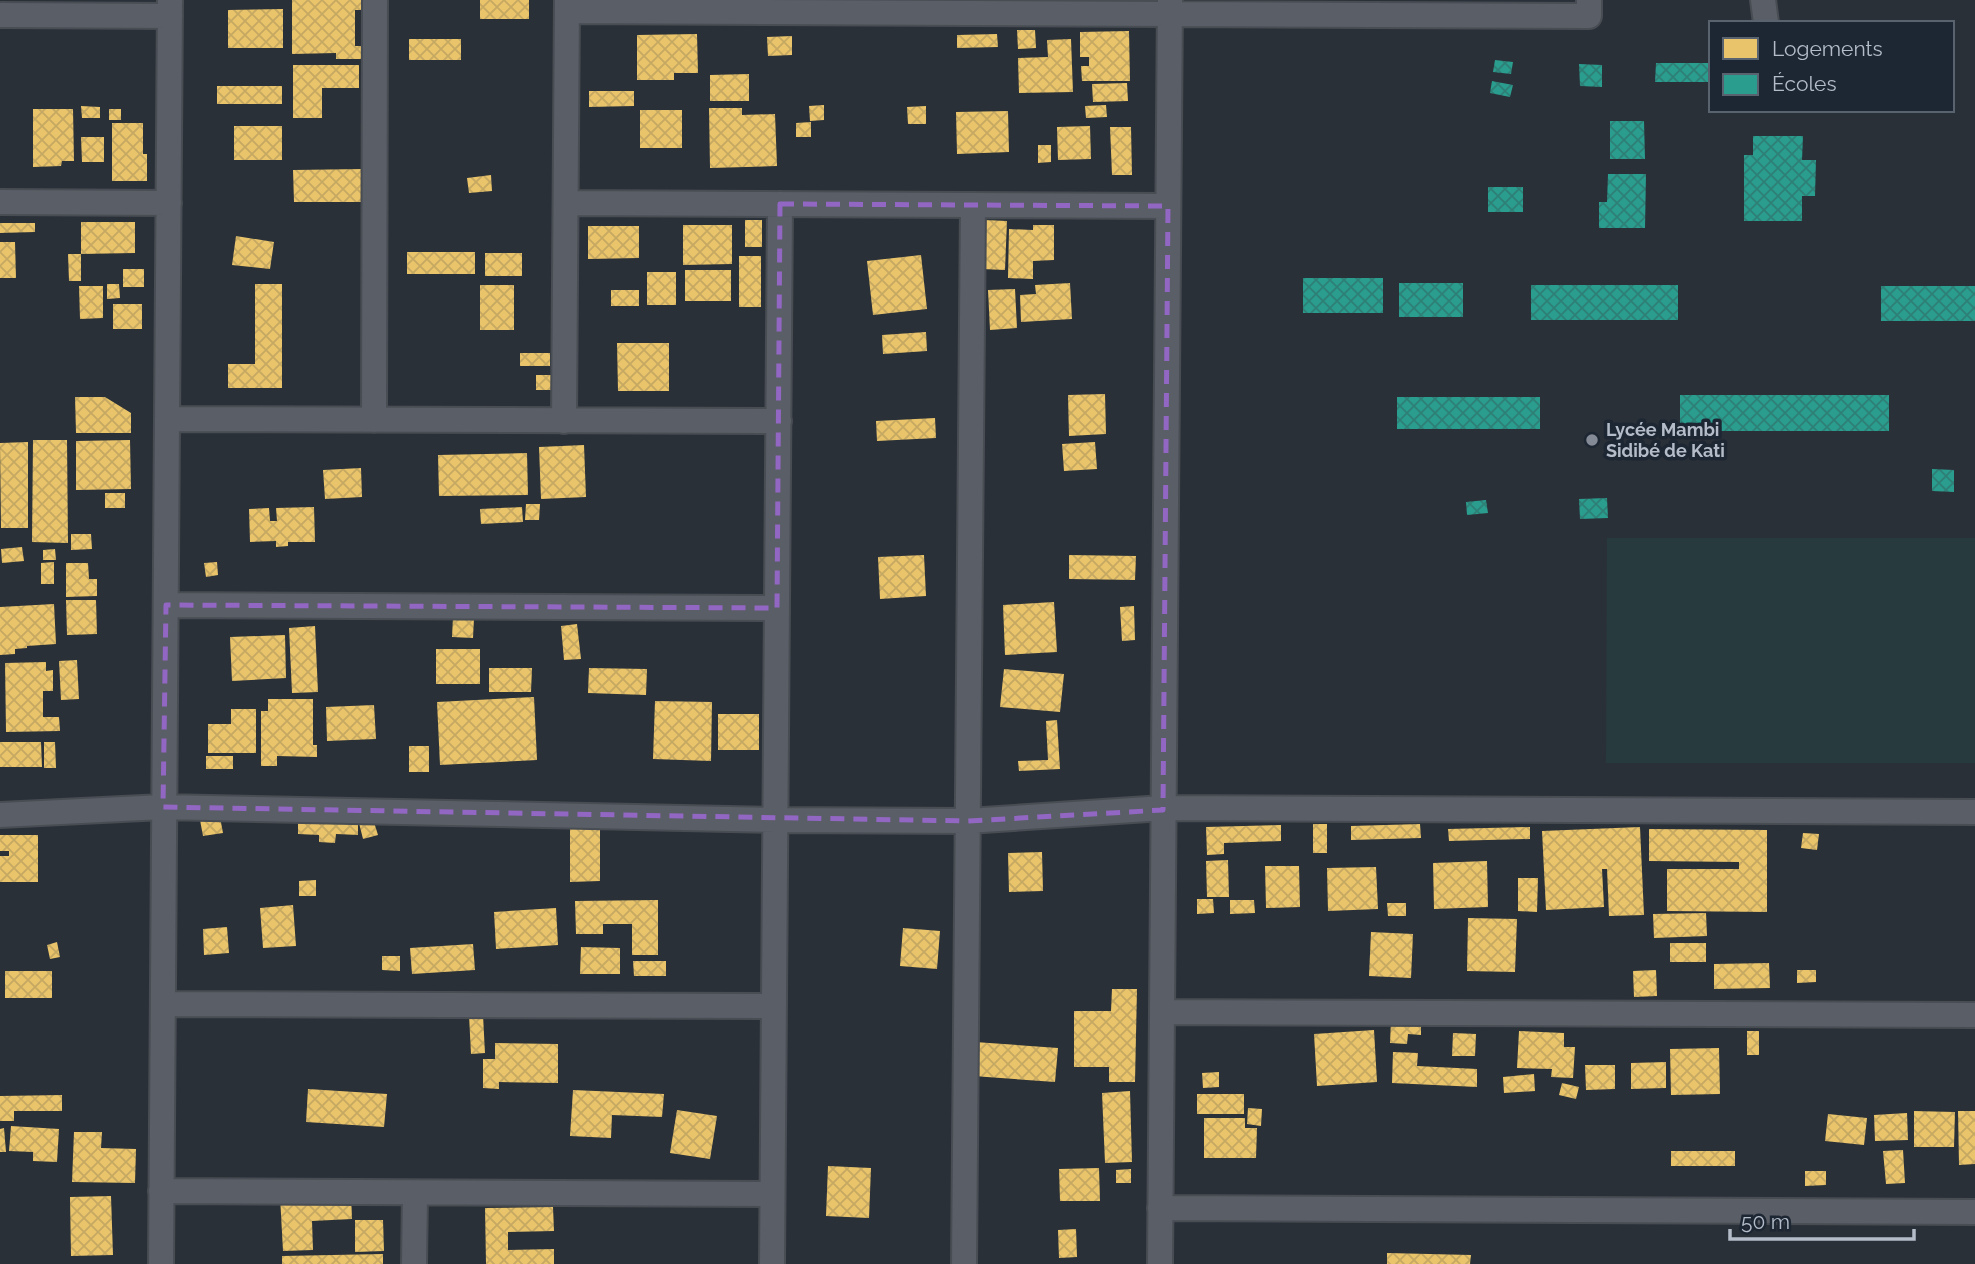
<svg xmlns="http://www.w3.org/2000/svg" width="1975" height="1264" font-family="Raleway,sans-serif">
  <defs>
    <pattern id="homes-cross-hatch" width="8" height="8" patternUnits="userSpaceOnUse" patternTransform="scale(1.75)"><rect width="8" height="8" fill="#e9c46a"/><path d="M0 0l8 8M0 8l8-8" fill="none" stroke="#c5a861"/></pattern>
    <pattern id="schools-cross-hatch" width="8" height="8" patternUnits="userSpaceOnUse" patternTransform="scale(1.75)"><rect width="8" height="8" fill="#2a9d8f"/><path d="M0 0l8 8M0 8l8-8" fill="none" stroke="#2e7f76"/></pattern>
  </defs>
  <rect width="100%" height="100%" fill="#2a3038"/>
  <path fill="#273a3e" d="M1607,538H1975V763H1606Z"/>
  <path fill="url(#homes-cross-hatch)" d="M292,0H361V10H355V46H364V59H336V53L292,54Z
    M480,0H529V19H480Z
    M283,9V48H228V10Z
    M1017,30H1035L1036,48L1018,49Z
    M1129,31L1130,81H1082L1081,66H1089V57H1080V32Z
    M697,34L698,73H674V80H637V35Z
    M997,34L998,47L957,48V35Z
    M792,36V55L768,56L767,37Z
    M409,39H461V60H409Z
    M1071,39L1073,92L1019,93L1018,58L1048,57L1047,40Z
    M293,65H359V88H322V118H293Z
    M749,74V101H710V75Z
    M1127,83L1128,101L1093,102L1092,84Z
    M217,86H282V104H217Z
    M589,91H634V106L589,107Z
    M824,105V120L810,121L809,106Z
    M1106,105L1107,117L1086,118L1085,106Z
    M81,106L100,107V118H82Z
    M926,106V124H908L907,107Z
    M709,108H742V115L775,114L777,166L710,168Z
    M33,109H73L74,161H62L61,166L33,167Z
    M109,109H121V120H109Z
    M640,110H682V148H640Z
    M1008,111L1009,152L957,154L956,112Z
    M811,122V137H796V123Z
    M112,123H143V154H147V181H112Z
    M234,126H282V160H234Z
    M1090,126L1091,159L1058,160L1057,127Z
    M1110,127H1131L1132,175H1112Z
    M81,137H104V162H82Z
    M1038,145H1051V162L1038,163Z
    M363,169V202H294L293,170Z
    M491,175L492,191L469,193L467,178Z
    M745,220H762V247H745Z
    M984,220L1007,221L1005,270L982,269Z
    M81,222H135V253L81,254Z
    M0,223H35V232L0,233Z
    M683,225H732V264L683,265Z
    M1033,225H1054V260L1033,261V279L1008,278L1009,229L1033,230Z
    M588,226H639V258L588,259Z
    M236,236L274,242L270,269L232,265Z
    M0,242H15L16,278H0Z
    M407,252H475V274H407Z
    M485,253H522V276H485Z
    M68,254H81V281H69Z
    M921,255L927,309L873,315L867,261Z
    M739,256H761V307H739Z
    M123,269H144V287H123Z
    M685,270H731V301H685Z
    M647,272H676V305H647Z
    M1070,283L1072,319L1021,322L1020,295L1036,294L1035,285Z
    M107,284H119L120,298L107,299Z
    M255,284H282V388H228V364H255Z
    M480,285H514V330H480Z
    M79,286H103V318L80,319Z
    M1015,289L1017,328L990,330L988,290Z
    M611,290H639V306H611Z
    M113,304H142V329H113Z
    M926,332L927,351L883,354L882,335Z
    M617,343H669V391H618Z
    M520,353H550V366H520Z
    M536,375H553L552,390H536Z
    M1105,394L1106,434L1069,436L1068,395Z
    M75,397H105L131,413V433H76Z
    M935,418L936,438L877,441L876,421Z
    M33,440H67L68,543L32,542Z
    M130,440L131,489L76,490V441Z
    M28,442V528H1L0,443Z
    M1095,442L1097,469L1064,471L1062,444Z
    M584,445L586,497L541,499L539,447Z
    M527,453L528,495L439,496L438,455Z
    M361,468L362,497L325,499L323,470Z
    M105,493H125V508H105Z
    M526,504H540L539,520H525Z
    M314,507L315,542H288V546L276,547V541L250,542L249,509L269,508L270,521H277L276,508Z
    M522,507L523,522L481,524L480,509Z
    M71,534H91L92,549L71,550Z
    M22,547L24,561L2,563L1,549Z
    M55,549L56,560H43V550Z
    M924,555L926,596L880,599L878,557Z
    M1069,555L1136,556L1135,580L1069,579Z
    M54,562V584H41V563Z
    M217,562L218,575L206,577L204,563Z
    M66,563H88L89,579H97V596L66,597Z
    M66,600H96L97,634L67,635Z
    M1054,602L1057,652L1005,655L1003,605Z
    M54,604L56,644L27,646V648L15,649V654L0,655V607Z
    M1134,606L1135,640L1122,641L1120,607Z
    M453,617L474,618L473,638L452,637Z
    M577,624L581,659L564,660L561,626Z
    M315,626L318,692L292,693L289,628Z
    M285,635L286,678L232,681L230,637Z
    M436,649H480V684H436Z
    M77,660L79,699L61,700L59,661Z
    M46,662V671L53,670V691H43V717H59L60,731L6,732L5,663Z
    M489,668H532L531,692H489Z
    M589,668L647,669L646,695L588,693Z
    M1004,669L1064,674L1060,712L1000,707Z
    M534,697L537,760L440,765L437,702Z
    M268,699H313V745H317V757L277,756V766H261V711H268Z
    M655,701L712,702L711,761L653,759Z
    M374,705L376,739L327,741L326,707Z
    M231,709H256V753H208V724H231Z
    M718,714H759V750H718Z
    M1057,720L1060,769L1019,771L1018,761L1048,760L1046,721Z
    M0,742H41L42,767H0Z
    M44,742H55L56,768H44Z
    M409,746H429V772H409Z
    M206,756H233V769H206Z
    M220,817L223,833L203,836L200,820Z
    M373,819L378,835L363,839L359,823Z
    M298,820L358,822V835L336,834L335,843L319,842V835L298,834Z
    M1313,824H1327V853H1313Z
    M1420,824L1421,838L1351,840V826Z
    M1281,825V841L1224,843V854L1207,855L1206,827Z
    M1530,827V839L1449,841L1448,829Z
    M1640,827L1644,915L1609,916L1607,869H1602L1604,907L1546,910L1542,831Z
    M570,829H600V881L570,882Z
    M1649,829L1767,830V912L1667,911V869H1739V862L1649,861Z
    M1803,833L1819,834L1817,850L1801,848Z
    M0,835H38V882H0V856H9V851H0Z
    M1042,852L1043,891L1009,892L1008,853Z
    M1228,860L1229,897H1207L1206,861Z
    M1487,861L1488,907L1434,909L1433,863Z
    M1265,866H1299L1300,907L1266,908Z
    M1376,867L1378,909L1328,911L1327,868Z
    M1518,878H1538L1537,912L1518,911Z
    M316,880V896H299V881Z
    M1197,899H1213L1214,913L1197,914Z
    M658,900V955H632V924H603V934H576L575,901Z
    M1230,900H1254L1255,913L1230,914Z
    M1387,903H1406V916H1388Z
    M293,905L296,946L263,948L260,908Z
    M556,908L558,945L496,949L494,912Z
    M1706,913L1707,936L1654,938L1653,914Z
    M1468,918L1517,919L1515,972L1467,971Z
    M227,927L229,953L204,955L203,929Z
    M903,928L940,931L937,969L900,966Z
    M1371,932L1413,934L1411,978L1369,976Z
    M57,942L60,957L50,959L47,945Z
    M1670,943H1706V962H1670Z
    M473,944L475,970L412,974L410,948Z
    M581,947L620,948V974H580Z
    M382,956H400V971L382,970Z
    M633,961H666V976H634Z
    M1769,963L1770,988L1714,989V964Z
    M1656,970L1657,996L1634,997L1633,971Z
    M1797,970H1816V982L1797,983Z
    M5,971H52V998H5Z
    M1112,989H1137L1135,1082H1109V1067H1074V1011H1111Z
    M469,1015H483L485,1053L471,1054Z
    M1391,1021L1421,1022V1035L1408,1034L1407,1044L1390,1043Z
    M1374,1030L1377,1082L1317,1086L1314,1034Z
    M1519,1031L1564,1033V1047H1575L1573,1078L1551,1077L1552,1069L1517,1068Z
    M1747,1031H1759V1055H1747Z
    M1453,1033L1476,1034L1475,1056H1452Z
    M975,1042L1058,1048L1055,1082L973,1076Z
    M495,1043L558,1044V1083L499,1082V1089L483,1088V1059H495Z
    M1719,1048L1720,1094L1671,1095L1670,1049Z
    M1393,1052L1418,1053L1417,1066L1477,1069V1087L1392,1083Z
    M1666,1062V1088L1631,1089V1063Z
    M1585,1065H1615V1089L1586,1090Z
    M1219,1072V1087L1203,1088L1202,1073Z
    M1534,1074L1535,1091L1504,1093L1503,1077Z
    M1562,1083L1579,1087L1576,1099L1559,1095Z
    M308,1089L387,1094L384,1127L306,1122Z
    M573,1090L664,1094L662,1117L612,1115L611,1138L570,1136Z
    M1130,1091L1132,1162L1105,1163L1102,1093Z
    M1197,1094H1244V1114H1197Z
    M62,1095V1111H14V1121H0V1096Z
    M1248,1108L1262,1109L1261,1126L1247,1124Z
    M677,1110L717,1116L710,1159L670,1153Z
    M1914,1111L1955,1112L1954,1147H1914Z
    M1958,1111H1975V1164L1959,1165Z
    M1907,1113L1908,1140L1875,1141L1874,1115Z
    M1828,1114L1867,1118L1864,1145L1825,1141Z
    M1204,1118H1245V1128H1257L1256,1158H1204Z
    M11,1126L59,1129L57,1162L33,1161V1152L9,1151Z
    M4,1128L6,1152H0V1129Z
    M74,1132H102L101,1148L136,1149L135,1183L72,1182Z
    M1903,1150L1905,1183L1886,1184L1883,1151Z
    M1671,1151H1735V1166H1671Z
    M828,1166L871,1168L869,1218L826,1216Z
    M1099,1168L1100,1201H1060L1059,1169Z
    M1131,1169V1183H1116V1170Z
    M1805,1171H1826V1185L1805,1186Z
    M351,1193L352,1219L312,1221L313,1250L283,1251L280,1196Z
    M111,1196L113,1255L71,1256L70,1197Z
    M553,1207L554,1231L508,1232V1250L554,1249V1264H486L485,1208Z
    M355,1220H383L384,1251L355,1252Z
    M1076,1229L1077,1257L1059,1258L1058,1230Z
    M1387,1253L1471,1255L1470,1264H1387Z
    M383,1254V1264H282V1256Z"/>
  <path fill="url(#schools-cross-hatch)" d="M1495,60L1513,62L1511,74L1493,72Z
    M1656,63H1711V82H1655Z
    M1579,64L1602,65V87L1580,86Z
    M1492,81L1513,85L1510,97L1490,93Z
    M1610,121H1644L1645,159H1610Z
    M1753,136H1803L1802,160H1816L1815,196H1802V221H1744V155H1753Z
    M1608,174H1646L1645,228H1599V202H1607Z
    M1488,187H1523V212H1488Z
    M1303,278H1383V313H1303Z
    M1399,283H1463V317H1399Z
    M1531,285H1678V320H1531Z
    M1881,286H1975V321H1881Z
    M1680,395H1889V431H1680Z
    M1397,397H1540V429H1397Z
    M1932,469L1954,470V492L1932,491Z
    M1607,498L1608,518L1580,519L1579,499Z
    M1486,500L1488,513L1467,515L1466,502Z"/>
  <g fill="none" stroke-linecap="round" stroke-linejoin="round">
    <defs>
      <path id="minor" d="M1763,0L1766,23
        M567,11L1589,16V0
        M0,15L170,16
        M0,202L169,203
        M566,203L1168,206
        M167,419L779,421
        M374,420L375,0
        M564,421L567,0
        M166,605L777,608
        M0,815L163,807L775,820L968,821L1163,808L1975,812
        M163,1004L774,1006
        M1162,1012L1975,1015
        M161,1191L772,1194
        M1160,1208L1975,1212
        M161,1264L170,0
        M414,1264L415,1193
        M772,1264L780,204
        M964,1264L973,205
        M1160,1264L1170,0"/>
    </defs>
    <use href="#minor" stroke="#484c53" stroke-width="28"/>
    <use href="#minor" stroke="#5a5e66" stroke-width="24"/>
  </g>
  <path fill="none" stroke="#9266c3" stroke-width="5" stroke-dasharray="14 9" stroke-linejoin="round" d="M780,204L1168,206L1163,810L968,821L163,807L166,605L777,608Z"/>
  <circle fill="#848b96" stroke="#1d2633" stroke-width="2.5" cx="1592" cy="440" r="7"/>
  <g text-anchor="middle" stroke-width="7" stroke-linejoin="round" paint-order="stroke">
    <g font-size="18" font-weight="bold" fill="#b4bcc9" stroke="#1d2633" text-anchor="start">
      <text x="1606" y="436">Lycée Mambi<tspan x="1606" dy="21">Sidibé de Kati</tspan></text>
    </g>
  </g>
  <rect x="1709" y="21" width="245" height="91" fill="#1d2633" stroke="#59626f" stroke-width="2"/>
  <rect x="1723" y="38" width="35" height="21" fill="#e9c46a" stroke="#59626f" stroke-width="2"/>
  <text x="1772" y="56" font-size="21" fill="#b4bcc9">Logements</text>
  <rect x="1723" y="74" width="35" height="21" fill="#2a9d8f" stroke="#59626f" stroke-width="2"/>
  <text x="1772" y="91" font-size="21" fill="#b4bcc9">Écoles</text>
  <path d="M1730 1229v10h184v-10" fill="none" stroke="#b4bcc9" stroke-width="3.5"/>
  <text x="1741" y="1229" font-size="21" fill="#b4bcc9" stroke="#1d2633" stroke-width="5" paint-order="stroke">50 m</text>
</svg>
